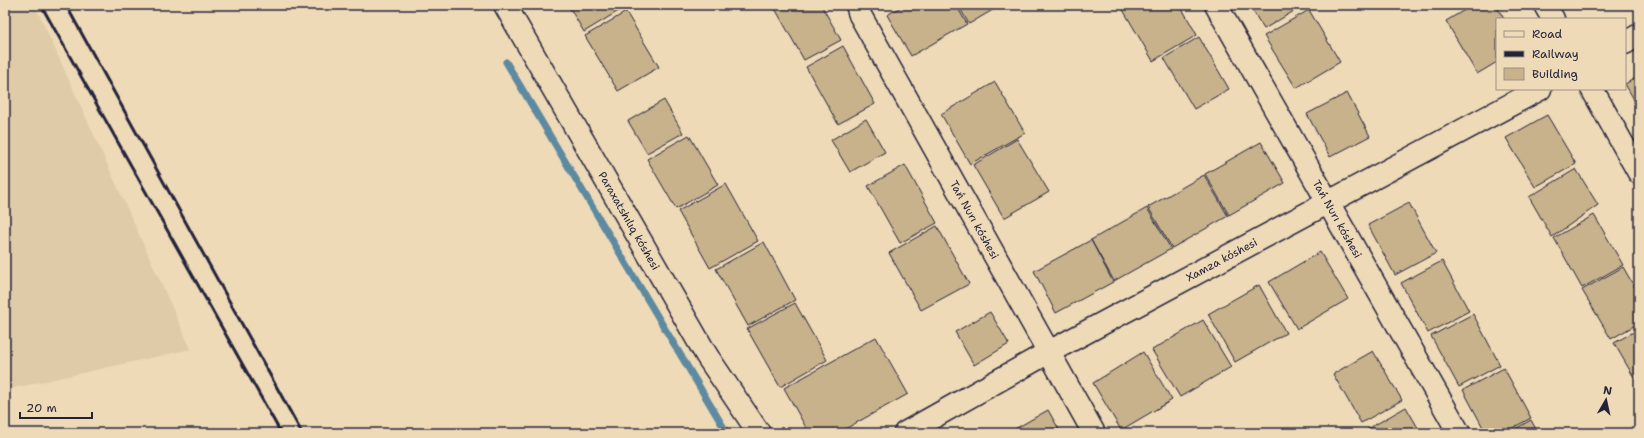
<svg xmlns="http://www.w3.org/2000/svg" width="1644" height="438" font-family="'Shantell Sans',sans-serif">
  <rect width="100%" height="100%" fill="#efdab8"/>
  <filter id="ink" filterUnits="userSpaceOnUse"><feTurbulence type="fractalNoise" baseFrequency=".025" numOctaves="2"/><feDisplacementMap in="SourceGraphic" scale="8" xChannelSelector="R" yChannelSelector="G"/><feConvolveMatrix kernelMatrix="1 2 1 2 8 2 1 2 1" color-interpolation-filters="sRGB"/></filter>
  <g filter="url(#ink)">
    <path fill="#dfcba8" d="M5,5H35L191,349L5,390Z"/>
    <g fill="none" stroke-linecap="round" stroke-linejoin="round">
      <path stroke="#5d8aa0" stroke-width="7" d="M506,62L727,433"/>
    </g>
    <path fill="#c7b28b" stroke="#22223b" d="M568,5H623L625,7L584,32Z
      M773,5H821L841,40L804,60Z
      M904,5H956L967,24L911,56L887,15Z
      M958,5H1001L969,24Z
      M1127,5H1180L1197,35L1153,61L1122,8Z
      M1249,5H1304L1264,29Z
      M1473,5H1496L1504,19H1497V62L1477,74L1446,21Z
      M1309,10L1340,62L1296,88L1264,36Z
      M626,12L659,67L618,91L585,36Z
      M1199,37L1229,89L1194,109L1164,58Z
      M843,46L875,104L838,124L806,67Z
      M1639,76V108L1625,84Z
      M995,82L1025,133L970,164L941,114Z
      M1347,93L1370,136L1330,157L1307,114Z
      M664,100L683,133L647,153L628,121Z
      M1547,115L1576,164L1535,187L1506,138Z
      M866,119L885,152L850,172L831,140Z
      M689,135L718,185L676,209L647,159Z
      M1017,139L1049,192L1004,218L973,165Z
      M1261,142L1285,183L1229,215L1205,174Z
      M905,165L937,223L900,243L868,186Z
      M1576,169L1598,205L1552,237L1529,197Z
      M1204,175L1228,216L1172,248L1148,207Z
      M726,184L758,241L710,268L678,211Z
      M1409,203L1436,253L1395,275L1368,225Z
      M1147,208L1171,249L1114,281L1091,240Z
      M1594,215L1623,265L1582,288L1554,238Z
      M937,226L969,284L921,310L889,253Z
      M1091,240L1113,282L1056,313L1034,271Z
      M764,242L795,300L748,326L716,269Z
      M1320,252L1348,299L1297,329L1269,282Z
      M1442,261L1469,311L1428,333L1401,283Z
      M1623,267L1639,295V323L1611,339L1582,290Z
      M1259,285L1286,333L1235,362L1208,314Z
      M795,303L827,360L780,387L747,329Z
      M990,312L1009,344L974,365L955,332Z
      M1473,314L1500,365L1459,387L1431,336Z
      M1203,320L1231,367L1180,397L1152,350Z
      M1639,329V386L1614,343Z
      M876,337L908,394L838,433H809L784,388Z
      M1373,351L1402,400L1361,423L1333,374Z
      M1143,352L1172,400L1121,430L1093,383Z
      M1504,368L1531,418L1503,433H1486L1463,390Z
      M1406,407L1421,433H1368L1366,430Z
      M1048,410L1061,433H1008Z
      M1531,420L1538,433H1508Z"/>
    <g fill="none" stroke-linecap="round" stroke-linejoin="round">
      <defs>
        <g id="minor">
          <path id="s1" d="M505,5L707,356L759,433"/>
          <path id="s2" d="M857,5L860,15L1094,433"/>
          <path id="s3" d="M1216,5L1459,433"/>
          <path d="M1545,5L1553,19"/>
          <path d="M1625,43L1639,35"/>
          <path d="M1592,89L1639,173"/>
          <path id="s4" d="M905,433L1049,352L1540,89"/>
        </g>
      </defs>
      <use href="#minor" stroke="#22223b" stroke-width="25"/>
      <use href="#minor" stroke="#efdab8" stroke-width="22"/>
      <path stroke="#22223b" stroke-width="3" d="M41,5L281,433
        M66,5L302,433"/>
    </g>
  </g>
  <g text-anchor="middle" stroke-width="4" stroke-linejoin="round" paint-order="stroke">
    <g font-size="11" fill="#22223b" stroke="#efdab8">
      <text dy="4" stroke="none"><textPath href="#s3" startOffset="246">Tań Nurı kóshesi</textPath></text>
      <text dy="4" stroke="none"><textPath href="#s2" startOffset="245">Tań Nurı kóshesi</textPath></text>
      <text dy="4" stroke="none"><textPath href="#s1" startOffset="249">Paraxatshılıq kóshesi</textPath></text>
      <text dy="4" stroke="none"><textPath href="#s4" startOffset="361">Xamza kóshesi</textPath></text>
    </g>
  </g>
  <rect width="1644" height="438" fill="none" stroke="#efdab8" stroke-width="20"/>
  <rect x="10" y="10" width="1624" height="418" fill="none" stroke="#22223b" stroke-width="1.5" filter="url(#ink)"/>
  <rect x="1496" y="18" width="130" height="72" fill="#efdab8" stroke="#9d9086"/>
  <rect x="1504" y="31" width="20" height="6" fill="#efdab8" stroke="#9d9086"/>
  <text x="1532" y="38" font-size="12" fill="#22223b">Road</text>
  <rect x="1504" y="51" width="20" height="6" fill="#22223b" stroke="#9d9086"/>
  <text x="1532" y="58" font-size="12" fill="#22223b">Railway</text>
  <rect x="1504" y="68" width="20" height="12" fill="#c7b28b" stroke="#9d9086"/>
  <text x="1532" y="78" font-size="12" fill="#22223b">Building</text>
  <g transform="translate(1606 400) rotate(9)" stroke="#efdab8" stroke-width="3" paint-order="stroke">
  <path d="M0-3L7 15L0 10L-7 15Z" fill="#22223b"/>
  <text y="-6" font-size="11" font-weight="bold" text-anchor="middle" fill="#22223b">N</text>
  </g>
  <path d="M20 412v6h72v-6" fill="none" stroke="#22223b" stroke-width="2"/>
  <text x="26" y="412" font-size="12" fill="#22223b" stroke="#efdab8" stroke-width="3" paint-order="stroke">20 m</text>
</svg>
